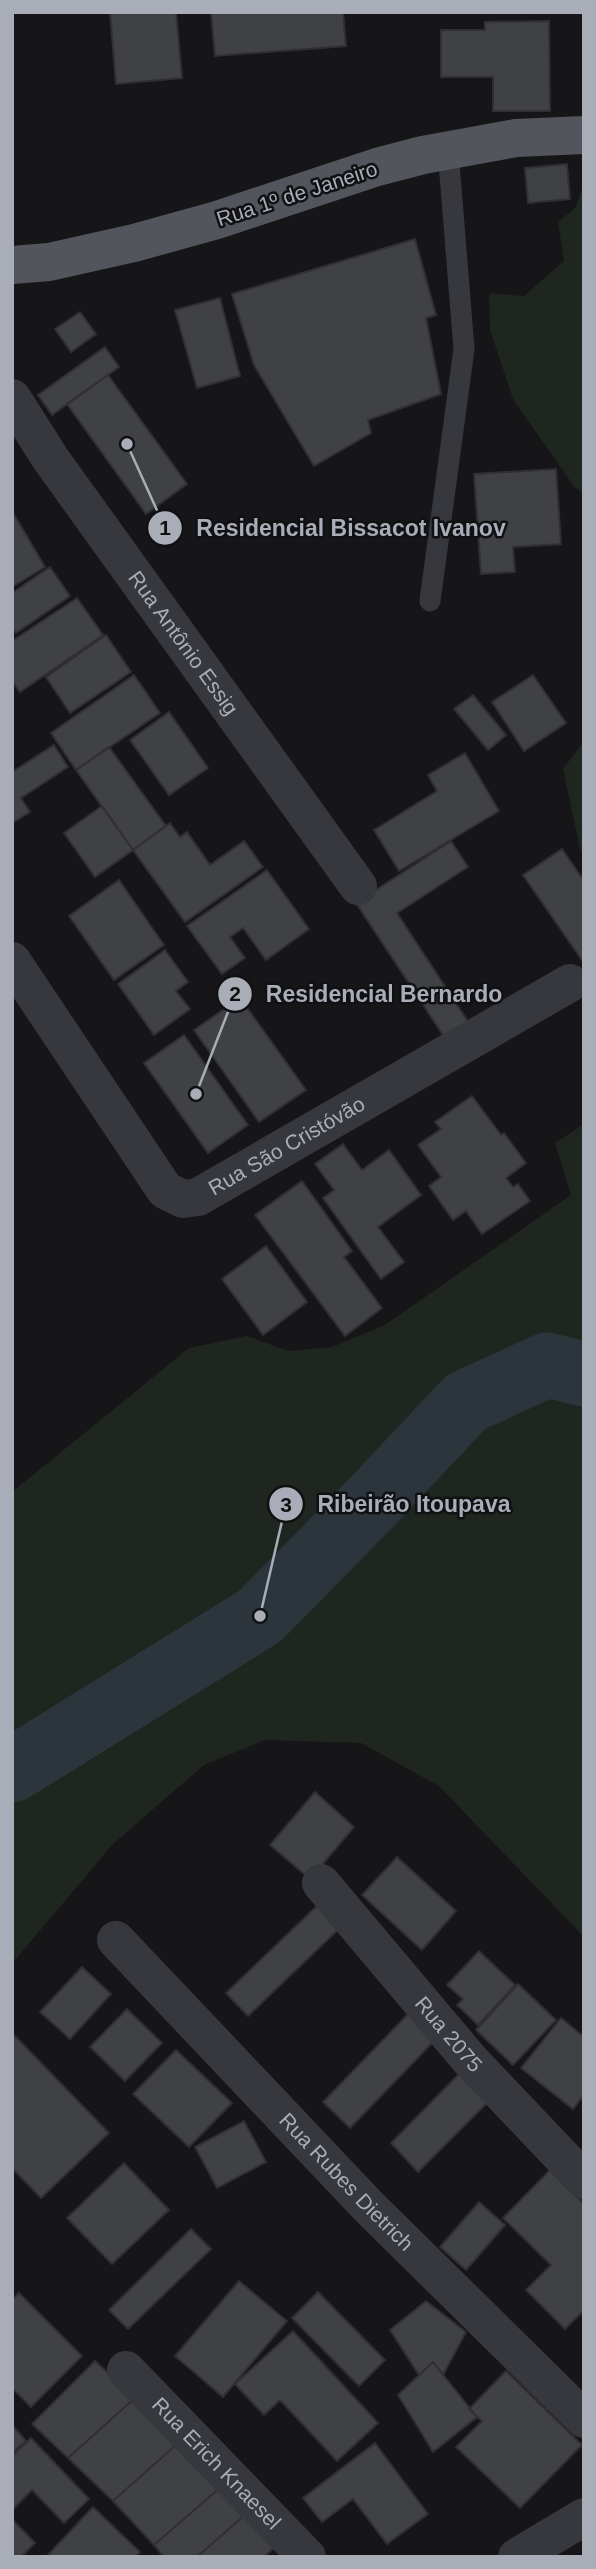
<svg xmlns="http://www.w3.org/2000/svg" width="596" height="2569" font-family="Helvetica,sans-serif">
  <rect width="100%" height="100%" fill="#161618"/>
  <path fill="#1e261f" d="M584,181V493L575,488L513,399L490,330L489,293L524,296L564,261L558,222L576,207Z
    M584,741V854L580,849L563,769Z
    M584,1124V1937L439,1786L361,1743L265,1740L204,1765L113,1844L16,1959H12V1492L189,1348L247,1336L288,1351L332,1347L385,1325L571,1195L555,1143Z"/>
  <g fill="none" stroke-linecap="round" stroke-linejoin="round">
    <path stroke="#2c353c" stroke-width="65" d="M12,1770L260,1616L371,1503L466,1402L547,1365L584,1374"/>
  </g>
  <path fill="#404145" stroke="#303034" stroke-width="2" d="M110,12H176L182,78L116,84Z
    M211,12H343L346,46L215,56Z
    M549,21L550,111H493V77H441V30H485V22Z
    M567,164L570,199L528,203L525,168Z
    M415,239L436,315L426,318L441,394L368,420L371,433L314,466L254,365L232,294Z
    M220,298L240,376L197,388L175,310Z
    M80,312L96,334L71,352L55,329Z
    M105,347L119,367L52,415L38,395Z
    M108,375L187,484L146,514L67,404Z
    M556,469L561,544L513,547L515,572L481,574L474,474Z
    M12,511L45,567L12,587Z
    M50,567L70,596L16,633L12,627V593Z
    M77,598L103,635L20,692L12,681V641Z
    M106,635L131,672L70,713L46,677Z
    M134,675L160,713L76,770L51,733Z
    M533,675L566,723L524,751L492,702Z
    M473,695L506,735L488,750L454,709Z
    M169,712L208,768L169,795L130,740Z
    M54,745L68,767L21,798L30,812L12,823V772Z
    M109,747L166,826L133,850L76,770Z
    M465,753L499,811L399,871L374,830L437,791L428,775Z
    M102,806L133,850L95,877L64,833Z
    M170,823L180,837L187,832L210,865L244,841L263,867L185,922L133,850Z
    M451,841L468,867L397,913L469,1023L445,1038L356,903Z
    M562,849L584,881V963L523,875Z
    M267,870L309,929L266,960L243,928L230,937L245,958L222,974L187,926Z
    M119,880L164,945L114,980L69,916Z
    M165,950L188,982L176,991L190,1009L154,1035L118,984Z
    M240,998L306,1090L259,1122L194,1030Z
    M184,1035L248,1125L208,1153L144,1063Z
    M472,1096L501,1135L504,1133L526,1163L506,1178L513,1187L518,1184L530,1201L482,1234L466,1211L453,1220L429,1186L441,1177L418,1145L441,1129L435,1122Z
    M343,1144L362,1170L389,1150L421,1195L378,1227L404,1262L381,1279L323,1198L334,1190L315,1164Z
    M302,1181L352,1251L344,1257L382,1308L345,1336L255,1215Z
    M266,1246L307,1302L263,1335L222,1279Z
    M315,1792L354,1827L310,1879L270,1845Z
    M397,1857L456,1911L422,1950L362,1895Z
    M319,1904L341,1927L248,2016L226,1993Z
    M479,1951L515,1985L478,2025L457,2005L463,1999L447,1985Z
    M82,1967L111,1994L70,2039L40,2012Z
    M518,1984L556,2020L513,2065L476,2030Z
    M127,2009L162,2043L125,2081L90,2047Z
    M412,2010L439,2036L350,2128L323,2102Z
    M561,2018L584,2037V2095L573,2109L521,2068Z
    M12,2033L109,2133L41,2198L12,2168Z
    M176,2050L232,2103L189,2147L133,2094Z
    M462,2071L491,2099L418,2172L391,2143Z
    M244,2121L266,2162L217,2188L195,2147Z
    M124,2163L169,2210L112,2264L67,2218Z
    M550,2170L584,2204V2310L565,2329L526,2290L551,2265L503,2218Z
    M479,2202L505,2225L466,2270L440,2247Z
    M191,2229L211,2249L128,2329L109,2310Z
    M239,2281L287,2321L223,2397L175,2356Z
    M318,2292L385,2360L359,2386L292,2318Z
    M19,2293L82,2356L31,2407L12,2388V2300Z
    M426,2301L466,2332L443,2375L433,2362L419,2375L390,2330Z
    M293,2331L378,2423L337,2461L280,2400L264,2415L235,2384Z
    M95,2361L135,2398L68,2458L32,2424Z
    M433,2362L477,2417L433,2452L398,2395Z
    M506,2371L582,2445L520,2508L456,2447L482,2421L469,2409Z
    M135,2398L177,2444L113,2501L68,2458Z
    M12,2425L26,2441L12,2453Z
    M31,2438L89,2499L64,2523L32,2490L12,2510V2456Z
    M375,2443L428,2514L387,2544L353,2499L322,2522L303,2498Z
    M177,2444L222,2486L154,2545L113,2501Z
    M222,2486L247,2513L197,2557H164L154,2545Z
    M93,2507L140,2552L135,2557H46Z
    M247,2513L275,2547L264,2557H197Z
    M12,2519L35,2543L21,2557H12Z"/>
  <g fill="none" stroke-linecap="round" stroke-linejoin="round">
    <path stroke="#37383d" stroke-width="21" d="M430,601L464,349L448,150"/>
    <g stroke="#37383d" stroke-width="38">
      <path id="s1" d="M12,398L50,458L358,886"/>
      <path id="s2" d="M12,961L165,1190L183,1199L198,1197L570,983"/>
      <path id="s3" d="M321,1883L470,2060L584,2180"/>
      <path id="s4" d="M116,1940L368,2206L584,2419"/>
      <path id="s5" d="M126,2370L307,2557"/>
      <path d="M517,2557L584,2517"/>
    </g>
    <path stroke="#53555c" stroke-width="38" d="M12,265L49,262L134,243L217,220L377,167L423,155L516,138L584,135"/>
  </g>
  <g text-anchor="middle" stroke-width="5" stroke-linejoin="round" paint-order="stroke">
    <g font-size="21" fill="#a8adb8" stroke="#111113">
      <text transform="translate(297 194) rotate(-18)" y="7">Rua 1º de Janeiro</text>
      <text dy="7" stroke="none"><textPath href="#s1" startOffset="299">Rua Antônio Essig</textPath></text>
      <text dy="7" stroke="none"><textPath href="#s2" startOffset="413">Rua São Cristóvão</textPath></text>
      <text dy="7" stroke="none"><textPath href="#s3" startOffset="198">Rua 2075</textPath></text>
      <text dy="7" stroke="none"><textPath href="#s4" startOffset="334">Rua Rubes Dietrich</textPath></text>
      <text dy="7" stroke="none"><textPath href="#s5" startOffset="130">Rua Erich Knaesel</textPath></text>
    </g>
  </g>
  <path fill="none" stroke="#a8adb8" stroke-width="2.5" d="M127 444L165 528M196 1094L235 994M260 1616L286 1504"/>
  <g fill="#a8adb8" stroke="#111113" stroke-width="2.5">
    <circle cx="127" cy="444" r="7"/>
    <circle cx="196" cy="1094" r="7"/>
    <circle cx="260" cy="1616" r="7"/>
    <circle cx="165" cy="528" r="18"/>
    <circle cx="235" cy="994" r="18"/>
    <circle cx="286" cy="1504" r="18"/>
  </g>
  <g font-size="21" text-anchor="middle" font-weight="bold" fill="#111">
    <text x="165" y="535">1</text>
    <text x="235" y="1001">2</text>
    <text x="286" y="1512">3</text>
  </g>
  <g font-size="23" text-anchor="middle" font-weight="bold" fill="#a8adb8" stroke="#111113" stroke-width="5" stroke-linejoin="round" paint-order="stroke">
    <text x="351" y="536">Residencial Bissacot Ivanov</text>
    <text x="384" y="1002">Residencial Bernardo</text>
    <text x="414" y="1512">Ribeirão Itoupava</text>
  </g>
  <rect width="596" height="2569" fill="none" stroke="#a8adb8" stroke-width="28"/>
</svg>
